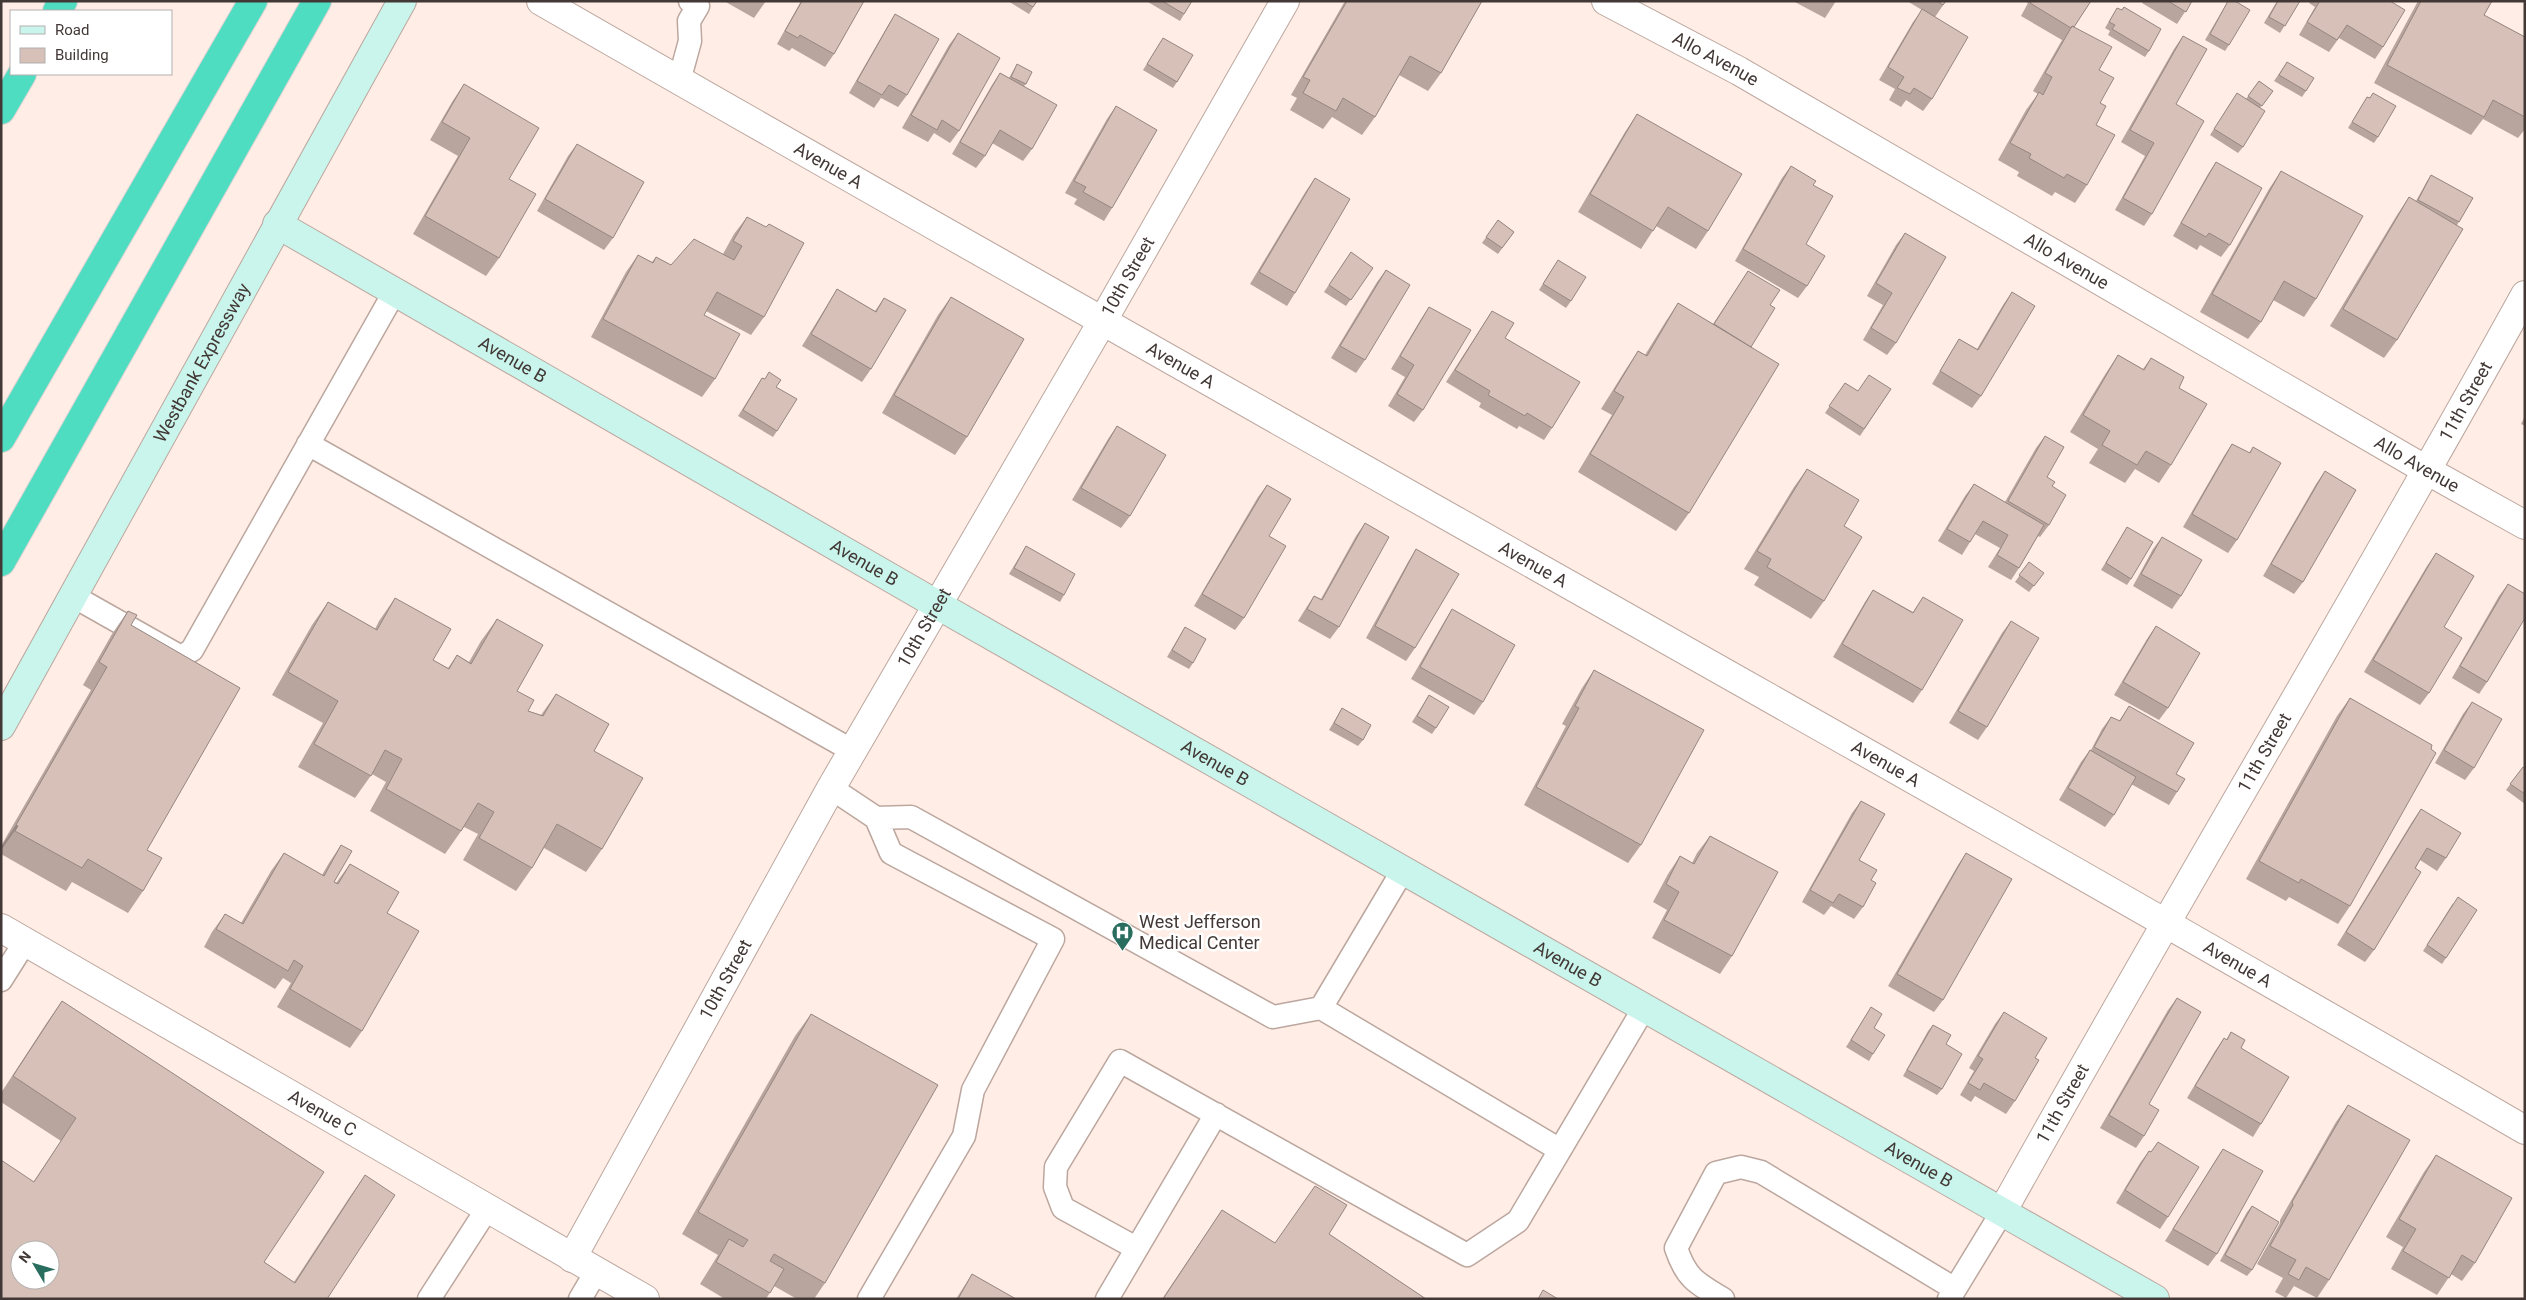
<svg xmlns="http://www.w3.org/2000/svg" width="2526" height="1300" font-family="Roboto,sans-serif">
  <rect width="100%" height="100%" fill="#ffede6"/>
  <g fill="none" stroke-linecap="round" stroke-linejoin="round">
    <defs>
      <path id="lane" d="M679,81L690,41L689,21L698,6L690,1
        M308,444L853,751
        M73,596L181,657L192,650L395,291
        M831,788L876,818L911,817L1273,1017L1321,1008
        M1403,870L1321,1008L1560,1150
        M1,980L25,942
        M1136,1248L1063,1208L1055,1187L1056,1167L1120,1061L1467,1255L1518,1221L1644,1008
        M429,1299L487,1209
        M580,1299L596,1272
        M869,1299L964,1136L973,1090L1053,939L891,853L876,818
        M1107,1299L1216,1114
        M1723,1299C1696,1283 1686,1278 1676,1248L1716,1173L1741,1167L1761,1172L1955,1289
        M1949,1299L2002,1212"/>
      <g id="street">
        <path id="s1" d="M541,1C1201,381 1867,748 2525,1130"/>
        <path id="s2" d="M1606,1L1739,71L2428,471L2525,525"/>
        <path id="s3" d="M1,928L645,1299"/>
        <path id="s4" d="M2002,1212C2173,904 2355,603 2525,295"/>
        <path id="s5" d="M572,1258L831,788L1102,322L1285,1"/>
      </g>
      <g id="secondary">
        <path id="s6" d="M277,224L936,604L2155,1299"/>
        <path id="s7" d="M1,726L402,1"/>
      </g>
      <path id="highway" d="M57,11L63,1
        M1,110L22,74
        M1,438L253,1
        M1,562L317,1"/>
    </defs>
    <use href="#lane" stroke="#bca79f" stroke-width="25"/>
    <use href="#street" stroke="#bca79f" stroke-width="30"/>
    <use href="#secondary" stroke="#bca79f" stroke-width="30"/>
    <use href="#highway" stroke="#d5d3d3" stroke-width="30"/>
    <use href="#lane" stroke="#fff" stroke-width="22"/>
    <use href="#street" stroke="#fff" stroke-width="28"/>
    <use href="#secondary" stroke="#caf5ec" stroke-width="28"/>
    <use href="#highway" stroke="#4eddc1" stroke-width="28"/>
  </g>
  <path fill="#b8a59e" d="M724,1H766L754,18Z
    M801,1H864L834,54L825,67L792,48L789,51L777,44Z
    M1008,1H1037L1029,14Z
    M1148,1H1192L1180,21L1148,2Z
    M1345,1H1482L1441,73L1428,91L1399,75L1375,117L1362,135L1332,117L1323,129L1290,110L1297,98L1291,95Z
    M1793,1H1836L1825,18Z
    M1907,1H1946L1935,17L1932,99L1923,111L1906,100L1901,107L1889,100L1895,89L1879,80L1913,22L1922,10Z
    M2026,1H2091L2074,27L2099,70L2100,103L2096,125L2087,185L2075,203L2055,192L2052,196L2017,176L2019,172L1998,160L2026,110L2038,94L2033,91L2062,40L2021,16L2028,3L2026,2Z
    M2143,1H2192L2177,24L2142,3Z
    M2228,1L2229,45L2225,51L2205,40Z
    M2277,1H2300L2280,33L2264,23Z
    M2311,1H2390L2383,47L2375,59L2339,38L2329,52L2299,35L2315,7L2309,3Z
    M2418,1H2492L2484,15L2525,37V129L2518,138L2483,119L2471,135L2374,83Z
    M2124,7L2149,51L2145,57L2108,35L2110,31L2105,28L2117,8L2121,10Z
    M895,14L907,95L898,107L881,98L874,108L849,93L887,27Z
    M958,33L959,131L950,143L934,133L928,142L902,128L949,45Z
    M2183,36L2176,104L2152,214L2144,226L2115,210L2145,156L2121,142L2174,49Z
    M1163,38L1177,82L1173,88L1143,70Z
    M2287,62L2306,91L2302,97L2274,81Z
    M1017,64L1026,84L1024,86L1032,149L1023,161L992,143L985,156L976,168L952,154L992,85L1000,73L1009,78Z
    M2259,81L2273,91L2260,108L2243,147L2238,153L2210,135L2233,99H2246Z
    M464,84L509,179L499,258L486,276L413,234L458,156L430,140L452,102Z
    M2367,97L2370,98L2378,137L2374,143L2348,128Z
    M1116,106L1112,208L1104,221L1074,204L1077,199L1065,193L1107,119Z
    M1637,114L1708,231L1696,249L1656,226L1641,249L1578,212L1625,132Z
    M577,144L613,238L604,250L537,211L568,156Z
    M2216,162L2230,245L2221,257L2200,245L2197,250L2173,236L2208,174Z
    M1791,166L1806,244L1807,286L1798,298L1735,261L1782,178Z
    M2281,171L2316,299L2304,317L2273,300L2261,322L2248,339L2200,312L2269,189Z
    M2431,175L2473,198L2457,225L2397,340L2384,358L2330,326L2397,215L2409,197L2416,201L2427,181Z
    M1315,178L1295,293L1287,306L1250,284L1306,191Z
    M747,217L764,317L751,335L706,311L704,315L715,379L702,397L591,337L626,272L638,255L652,262L656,257L671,265L723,254L734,234Z
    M1498,220L1514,232L1498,254L1482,243Z
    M1905,233L1896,343L1887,355L1863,340L1883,305L1867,296L1896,245Z
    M1351,252L1373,268L1346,306L1324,292Z
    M1554,266L1571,301L1566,308L1539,290Z
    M1386,270L1365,360L1356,373L1331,358L1377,282Z
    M1748,271L1770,305L1751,347L1689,513L1676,531L1578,472L1612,415L1601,409L1626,369L1638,351L1645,355L1666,321L1678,303L1713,324Z
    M837,289L875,311L884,298L871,369L862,382L802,346L829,302Z
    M2012,292L1981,396L1972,408L1932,384L1951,352L1959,339L1977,349L2003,305Z
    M951,297L967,437L955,455L882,413L938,315Z
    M1429,307L1423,410L1414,422L1388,406L1405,377L1391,369L1421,319Z
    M1492,311L1505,338L1552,428L1544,440L1519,426L1517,429L1479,407L1481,403L1446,382Z
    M2118,355L2143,369L2151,358L2179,388L2171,465L2159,483L2135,469L2125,483L2089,463L2098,449L2070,432L2106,373Z
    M762,378L776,387L777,431L773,437L738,416Z
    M1845,383L1857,391L1891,389L1860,436L1825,413Z
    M2525,416V426L2521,424Z
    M1117,426L1130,516L1121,528L1072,500L1108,439Z
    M2045,436L2047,477L2052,486L2049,525L2040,537L2038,536L2019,568L2011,580L1988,567L2000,548L1975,534L1962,555L1938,541L1965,496L1974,484L2005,502L2036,448Z
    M2232,444L2249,453L2253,447L2237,540L2228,553L2183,527L2224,456Z
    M1807,469L1844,526L1824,601L1811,619L1754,585L1759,577L1744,569L1794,487Z
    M2325,471L2303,582L2294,594L2263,576L2316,484Z
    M1267,485L1269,536L1244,618L1235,630L1194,606L1258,497Z
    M1365,523L1339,627L1330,639L1298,621L1306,608L1314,596L1321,599L1356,536Z
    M2127,527L2131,579L2127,585L2101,570Z
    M2162,537L2181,596L2172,609L2133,586L2153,549Z
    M1026,546L1064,595L1060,602L1009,574Z
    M1416,549L1415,648L1406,661L1366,638L1408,562Z
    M2436,553L2444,627L2429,693L2420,705L2364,672L2427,566Z
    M2029,562L2039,579L2029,592L2015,582Z
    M2508,584L2487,682L2479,694L2452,678L2499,596Z
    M1873,590L1913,612L1923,597L1922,690L1913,703L1833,657L1865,602Z
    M395,598L433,660L448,668L457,655L469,662L481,641L497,619L517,691L528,711L541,715L556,694L594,751L602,849L586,872L544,848L532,868L516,891L463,860L478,834L464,827L445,854L370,811L386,782L372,774L355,798L298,767L323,723L272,695L312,625L328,602L375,629L379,621Z
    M1452,609L1483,702L1474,715L1411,679L1444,622Z
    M128,611L131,625L147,850L143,891L128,913L72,882L66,891L1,854V850L2,849L1,848V846L91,690L83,685L112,634Z
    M2011,621L1987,727L1978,740L1949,723L2002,633Z
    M2156,626L2168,708L2159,720L2114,695L2147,639Z
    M1185,627L1193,663L1189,669L1167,657Z
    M1594,670L1641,845L1628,863L1524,805L1566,726L1562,724L1582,688Z
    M1429,695L1436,728L1432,734L1412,722Z
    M2350,698V906L2338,924L2289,897L2286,901L2246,879L2337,716Z
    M2472,702L2474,768L2465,780L2435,763L2463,714Z
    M2129,706L2176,774L2177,792L2169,805L2131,784L2114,815L2105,827L2059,800L2081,762L2090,750H2091L2102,729L2111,717L2119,721Z
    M1342,708L1363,740L1358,746L1329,730Z
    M2523,767L2525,768V804L2506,790Z
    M1861,801L1859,860L1871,880L1863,907L1854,919L1831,906L1824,915L1802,902L1852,813Z
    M2421,809L2446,858L2437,871L2420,860L2374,950L2365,962L2337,945L2412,822Z
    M1710,836L1732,956L1720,974L1652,938L1667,910L1653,902L1668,874L1680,856L1692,863L1697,853Z
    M341,845L334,882L336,883L350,864L387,913L362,1031L350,1048L277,1007L291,983L283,978L275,989L204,947L212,932L225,914L241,923L271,871L284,853L322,875L329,863Z
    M1966,853L1943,1000L1934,1012L1888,986L1958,865Z
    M2453,903L2446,958L2442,964L2423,951Z
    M2177,998L2149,1104L2144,1136L2136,1148L2100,1128L2168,1010Z
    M62,1001L264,1262L294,1282L349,1198L365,1175L327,1299L34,1181L61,1141L1,1102V1093L46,1024Z
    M1871,1007L1874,1028L1873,1054L1869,1061L1846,1047Z
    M2004,1012L2035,1058L2015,1101L2006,1114L1975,1096L1971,1102L1960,1095L1974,1071L1969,1068L1995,1024Z
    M811,1014L825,1283L814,1299H797L774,1286L766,1299H725L700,1284L718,1255L682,1234L795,1036Z
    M1933,1025L1946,1044L1942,1089L1937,1095L1903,1076L1928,1031Z
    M2231,1032L2241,1048L2261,1124L2253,1137L2187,1098L2215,1051L2224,1038L2226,1040Z
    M2348,1105L2329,1280L2317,1298L2294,1286L2286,1298L2275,1292L2283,1278L2257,1264L2280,1223V1220L2336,1122Z
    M2158,1142L2168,1217L2160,1229L2116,1203L2140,1163L2149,1151L2151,1152Z
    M2223,1149L2217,1254L2208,1266L2165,1241L2215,1161Z
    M2436,1155L2475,1263L2462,1281L2451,1274L2437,1295L2391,1269L2403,1247L2386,1237L2424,1172Z
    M2252,1206V1270L2247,1276L2220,1261L2247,1212Z
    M1222,1210L1275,1243L1329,1234L1426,1299H1162Z
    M972,1274L1016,1299H956Z"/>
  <path fill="#968681" d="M16,825L18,826L2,849L1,848V847Z"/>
  <path fill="#d6c0b8" stroke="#968681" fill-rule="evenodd" d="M802,1H864L834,54L800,35L798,38L785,31Z
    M1023,1H1037L1033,7Z
    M1162,1H1192L1184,14Z
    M1347,1H1482L1441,73L1410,56L1375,117L1343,98L1336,111L1303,93L1310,80L1303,77Z
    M1937,1H1946L1943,5Z
    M2031,1H2091L2074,27L2072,26L2071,28L2030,3Z
    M2168,1H2192L2186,12Z
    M2228,1H2235L2250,10L2229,45L2210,34Z
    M2278,1H2300L2285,26L2269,17Z
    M2320,1H2390L2405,10L2383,47L2347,25L2337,40L2307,22Z
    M2421,1H2492L2484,15L2525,37V117L2493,100L2484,117L2387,65Z
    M2124,7L2161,29L2149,51L2112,29L2115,25L2109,22L2117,8L2122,10Z
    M1922,9L1968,37L1932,99L1914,88L1910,94L1897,88L1904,77L1888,67Z
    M895,14L939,39L907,95L889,85L882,95L857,81Z
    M2072,26L2112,47L2099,70L2114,78L2100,103L2106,106L2096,125L2115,135L2087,185L2067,174L2064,178L2029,158L2031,154L2010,143L2039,92L2043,95L2052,77L2045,73Z
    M958,33L1000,58L959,131L942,120L937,130L911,115Z
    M2183,36L2207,49L2176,104L2204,121L2152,214L2123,198L2154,143L2130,130Z
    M1163,38L1193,55L1177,82L1147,64Z
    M2287,62L2314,78L2306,91L2279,75Z
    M1017,64L1032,72L1026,84L1011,77Z
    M1000,73L1057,105L1032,149L1000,130L985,156L960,142Z
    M2259,81L2273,91L2262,106L2248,96Z
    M464,84L539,128L509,179L536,194L499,258L425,216L470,138L442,122Z
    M2237,93L2265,111L2243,147L2214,129Z
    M2373,93L2396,106L2378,137L2352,122L2367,97L2370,98Z
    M1116,106L1157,130L1112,208L1083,192L1086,187L1074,181Z
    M1637,114L1742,174L1708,231L1668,207L1653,231L1590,194Z
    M577,144L644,182L613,238L545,199Z
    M2216,162L2262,188L2230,245L2209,233L2206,237L2181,223Z
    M1791,166L1816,181L1813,185L1833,196L1806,244L1825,256L1807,286L1743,249Z
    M2281,171L2363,216L2316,299L2284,281L2261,322L2212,294Z
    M2431,175L2473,198L2459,222L2418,200Z
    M1315,178L1350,199L1295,293L1259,272Z
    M2409,197L2463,229L2397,340L2343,309Z
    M747,217L766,227L769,224L804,243L764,317L717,292L704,315L740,334L715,379L603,319L638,255L653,263L656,257L671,265L694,239L734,260L742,246L733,241Z
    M1498,220L1514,232L1502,248L1486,237Z
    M1905,233L1946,257L1896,343L1871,328L1892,293L1876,283Z
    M1351,252L1373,268L1351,300L1329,285Z
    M1558,260L1586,277L1571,301L1543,284Z
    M1386,270L1410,285L1365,360L1340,346Z
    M1748,271L1780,290L1770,305L1775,308L1751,347L1714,324Z
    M837,289L876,312L884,298L906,310L871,369L811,334Z
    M2012,292L2035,306L1981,396L1940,371L1959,339L1978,350Z
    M951,297L1024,339L967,437L894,395Z
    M1678,303L1779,364L1689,513L1590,454L1624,397L1614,391L1638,351L1647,356Z
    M1429,307L1471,330L1423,410L1397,394L1414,365L1400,356Z
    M1492,311L1514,323L1505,338L1580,382L1552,428L1527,413L1525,416L1488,395L1490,391L1455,370Z
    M2118,355L2144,370L2151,358L2184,377L2179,388L2207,404L2171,465L2146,451L2137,465L2102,445L2110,431L2083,415Z
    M769,372L781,380L776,387L797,399L777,431L743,410L762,378L765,379Z
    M1869,375L1891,389L1864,429L1829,406L1845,383L1858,391Z
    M1117,426L1166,455L1130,516L1081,488Z
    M2045,436L2064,447L2047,477L2055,482L2052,486L2066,495L2049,525L2008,501Z
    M2232,444L2250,453L2253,447L2281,463L2237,540L2192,514Z
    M1807,469L1859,500L1844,526L1862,537L1824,601L1767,567L1771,559L1757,551Z
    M2325,471L2356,490L2303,582L2271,564Z
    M1974,484L2044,525L2019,568L1997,555L2008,535L1983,521L1970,542L1947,529Z
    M1267,485L1291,499L1269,536L1286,546L1244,618L1202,594Z
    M1365,523L1389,537L1339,627L1307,609L1314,596L1322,600Z
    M2127,527L2153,542L2131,579L2106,563Z
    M2162,537L2202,560L2181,596L2141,574Z
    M1026,546L1075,574L1064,595L1014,568Z
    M1416,549L1459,574L1415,648L1375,626Z
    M2436,553L2474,576L2444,627L2462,638L2429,693L2373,660Z
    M2029,562L2044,573L2034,586L2019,575Z
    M2508,584L2525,594V618L2487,682L2460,666Z
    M1873,590L1913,613L1923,597L1963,620L1922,690L1842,644Z
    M395,598L451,629L433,660L449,669L457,655L471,664L497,619L543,645L517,691L534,700L528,711L543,716L556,694L609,724L594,751L643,778L602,849L557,824L532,868L479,838L494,812L478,803L461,831L386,789L402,759L385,750L371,776L314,744L338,701L288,672L328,602L377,630Z
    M1452,609L1515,645L1483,702L1420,667Z
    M128,611L137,615L131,625L240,688L147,850L162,858L143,891L88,859L82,868L15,831L18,826L16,825L107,667L99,662Z
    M2011,621L2039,638L1987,727L1958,711Z
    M2156,626L2200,653L2168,708L2123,682Z
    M1185,627L1206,639L1193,663L1172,650Z
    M1594,670L1704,730L1641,845L1536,787L1579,708L1575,706Z
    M1429,695L1449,707L1436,728L1417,716Z
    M2350,698L2432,745L2431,749L2436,753L2350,906L2301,879L2299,883L2259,861Z
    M2472,702L2502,719L2474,768L2444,750Z
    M2129,706L2194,743L2176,774L2185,779L2177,792L2094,747L2111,717L2120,721Z
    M1342,708L1371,725L1363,740L1334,723Z
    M2090,750L2136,777L2114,815L2068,788Z
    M2523,767L2525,768V794L2510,784Z
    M1861,801L1885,814L1859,860L1877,870L1871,880L1876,883L1863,907L1839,894L1833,903L1810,890Z
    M2421,809L2461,833L2446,858L2427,848L2415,868L2421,872L2374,950L2346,932Z
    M1710,836L1778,872L1732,956L1664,920L1679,892L1666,884L1680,856L1694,864Z
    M341,845L352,851L334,882L338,884L350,864L399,892L387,913L419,931L362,1031L290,989L303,966L294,960L288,971L216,929L225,914L243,924L284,853L324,876Z
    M1966,853L2012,879L1943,1000L1897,974Z
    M2458,897L2477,910L2446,958L2427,945Z
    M2177,998L2201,1012L2149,1104L2159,1110L2144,1136L2109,1115Z
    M62,1001L324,1172L264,1262L295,1283L365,1175L395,1195L327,1299H1V1160L34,1182L76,1118L13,1076ZM20,1250H50V1280H20Z
    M1871,1007L1882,1014L1874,1028L1885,1035L1873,1054L1851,1040Z
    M2004,1012L2047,1038L2035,1058L2039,1060L2015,1101L1984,1083L1980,1090L1968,1083L1983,1059L1978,1056Z
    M811,1014L938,1085L825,1283L774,1254L770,1261L784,1269L770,1293L716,1262L729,1239L743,1247L748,1240L698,1212Z
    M1933,1025L1951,1035L1946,1044L1962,1054L1942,1089L1907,1070Z
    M2231,1032L2245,1040L2241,1048L2289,1077L2261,1124L2195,1086L2224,1038L2227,1040Z
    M2348,1105L2410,1140L2329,1280L2306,1267L2299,1280L2288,1274L2296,1260L2270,1246L2293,1205L2292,1202Z
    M2158,1142L2199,1167L2168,1217L2125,1190L2149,1151L2151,1152Z
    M2223,1149L2263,1171L2217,1254L2173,1229Z
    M2436,1155L2512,1198L2475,1263L2462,1255L2449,1278L2403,1251L2416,1229L2399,1219Z
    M1315,1186L1347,1205L1329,1234L1426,1299H1163L1222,1210L1275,1243Z
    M2252,1206L2279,1222L2252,1270L2225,1255Z
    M972,1274L1016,1299H958Z
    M1543,1290L1558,1299H1538Z"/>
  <defs>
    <symbol id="hospital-pin" viewBox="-11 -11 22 30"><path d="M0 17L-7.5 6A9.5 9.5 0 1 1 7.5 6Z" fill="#296d5f" stroke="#fff"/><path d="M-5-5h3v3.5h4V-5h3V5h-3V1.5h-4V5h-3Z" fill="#fff"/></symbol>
  </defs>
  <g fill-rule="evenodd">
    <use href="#hospital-pin" x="1110" y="920" width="25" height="34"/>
  </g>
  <g text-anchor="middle" stroke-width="5" stroke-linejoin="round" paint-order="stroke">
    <g font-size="18" fill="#423936" stroke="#fff">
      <text dy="6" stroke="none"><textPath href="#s2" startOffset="124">Allo Avenue</textPath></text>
      <text dy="6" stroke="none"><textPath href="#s1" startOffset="331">Avenue A</textPath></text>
      <text dy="6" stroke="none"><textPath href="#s2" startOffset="529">Allo Avenue</textPath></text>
      <text dy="6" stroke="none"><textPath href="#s5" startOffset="1128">10th Street</textPath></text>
      <text dy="6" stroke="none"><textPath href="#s6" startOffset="272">Avenue B</textPath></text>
      <text dy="6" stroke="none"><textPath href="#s7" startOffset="415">Westbank Expressway</textPath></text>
      <text dy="6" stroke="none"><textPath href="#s1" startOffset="736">Avenue A</textPath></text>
      <text dy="6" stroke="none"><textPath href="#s4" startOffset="934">11th Street</textPath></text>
      <text dy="6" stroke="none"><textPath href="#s2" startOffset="934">Allo Avenue</textPath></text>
      <text dy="6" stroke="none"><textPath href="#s6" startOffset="678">Avenue B</textPath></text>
      <text dy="6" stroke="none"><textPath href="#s1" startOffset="1141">Avenue A</textPath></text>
      <text dy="6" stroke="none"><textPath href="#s5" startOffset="722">10th Street</textPath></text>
      <text dy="6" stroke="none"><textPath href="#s4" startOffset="529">11th Street</textPath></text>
      <text dy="6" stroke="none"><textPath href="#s6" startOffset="1082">Avenue B</textPath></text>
      <text dy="6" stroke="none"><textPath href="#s1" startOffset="1546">Avenue A</textPath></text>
      <text dy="6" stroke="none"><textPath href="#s6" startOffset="1488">Avenue B</textPath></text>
      <text dy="6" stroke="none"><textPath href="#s1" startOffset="1951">Avenue A</textPath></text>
      <text dy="6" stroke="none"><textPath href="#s5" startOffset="318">10th Street</textPath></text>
      <text dy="6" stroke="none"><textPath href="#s4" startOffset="124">11th Street</textPath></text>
      <text dy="6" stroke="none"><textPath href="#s3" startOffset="371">Avenue C</textPath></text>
      <text dy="6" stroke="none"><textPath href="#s6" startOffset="1892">Avenue B</textPath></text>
    </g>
    <g font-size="18" fill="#423936" stroke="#fff" text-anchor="start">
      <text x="1139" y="928">West Jefferson<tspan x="1139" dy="21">Medical Center</tspan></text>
    </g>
  </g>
  <rect width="2526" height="1300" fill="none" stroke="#423936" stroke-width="5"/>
  <rect x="10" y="10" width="162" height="65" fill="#ffffff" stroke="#b3b0af"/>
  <rect x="20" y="26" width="25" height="8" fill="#caf5ec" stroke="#b3b0af"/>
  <text x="55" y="35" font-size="15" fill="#423936">Road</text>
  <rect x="20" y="48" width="25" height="15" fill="#d6c0b8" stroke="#b3b0af"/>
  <text x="55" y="60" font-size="15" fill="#423936">Building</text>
  <g transform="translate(35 1265) rotate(308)"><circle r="24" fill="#ffffff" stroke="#b3b0af"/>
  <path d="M0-4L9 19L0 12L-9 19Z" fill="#296d5f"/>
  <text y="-8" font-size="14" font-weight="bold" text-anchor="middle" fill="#423936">N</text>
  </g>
</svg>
